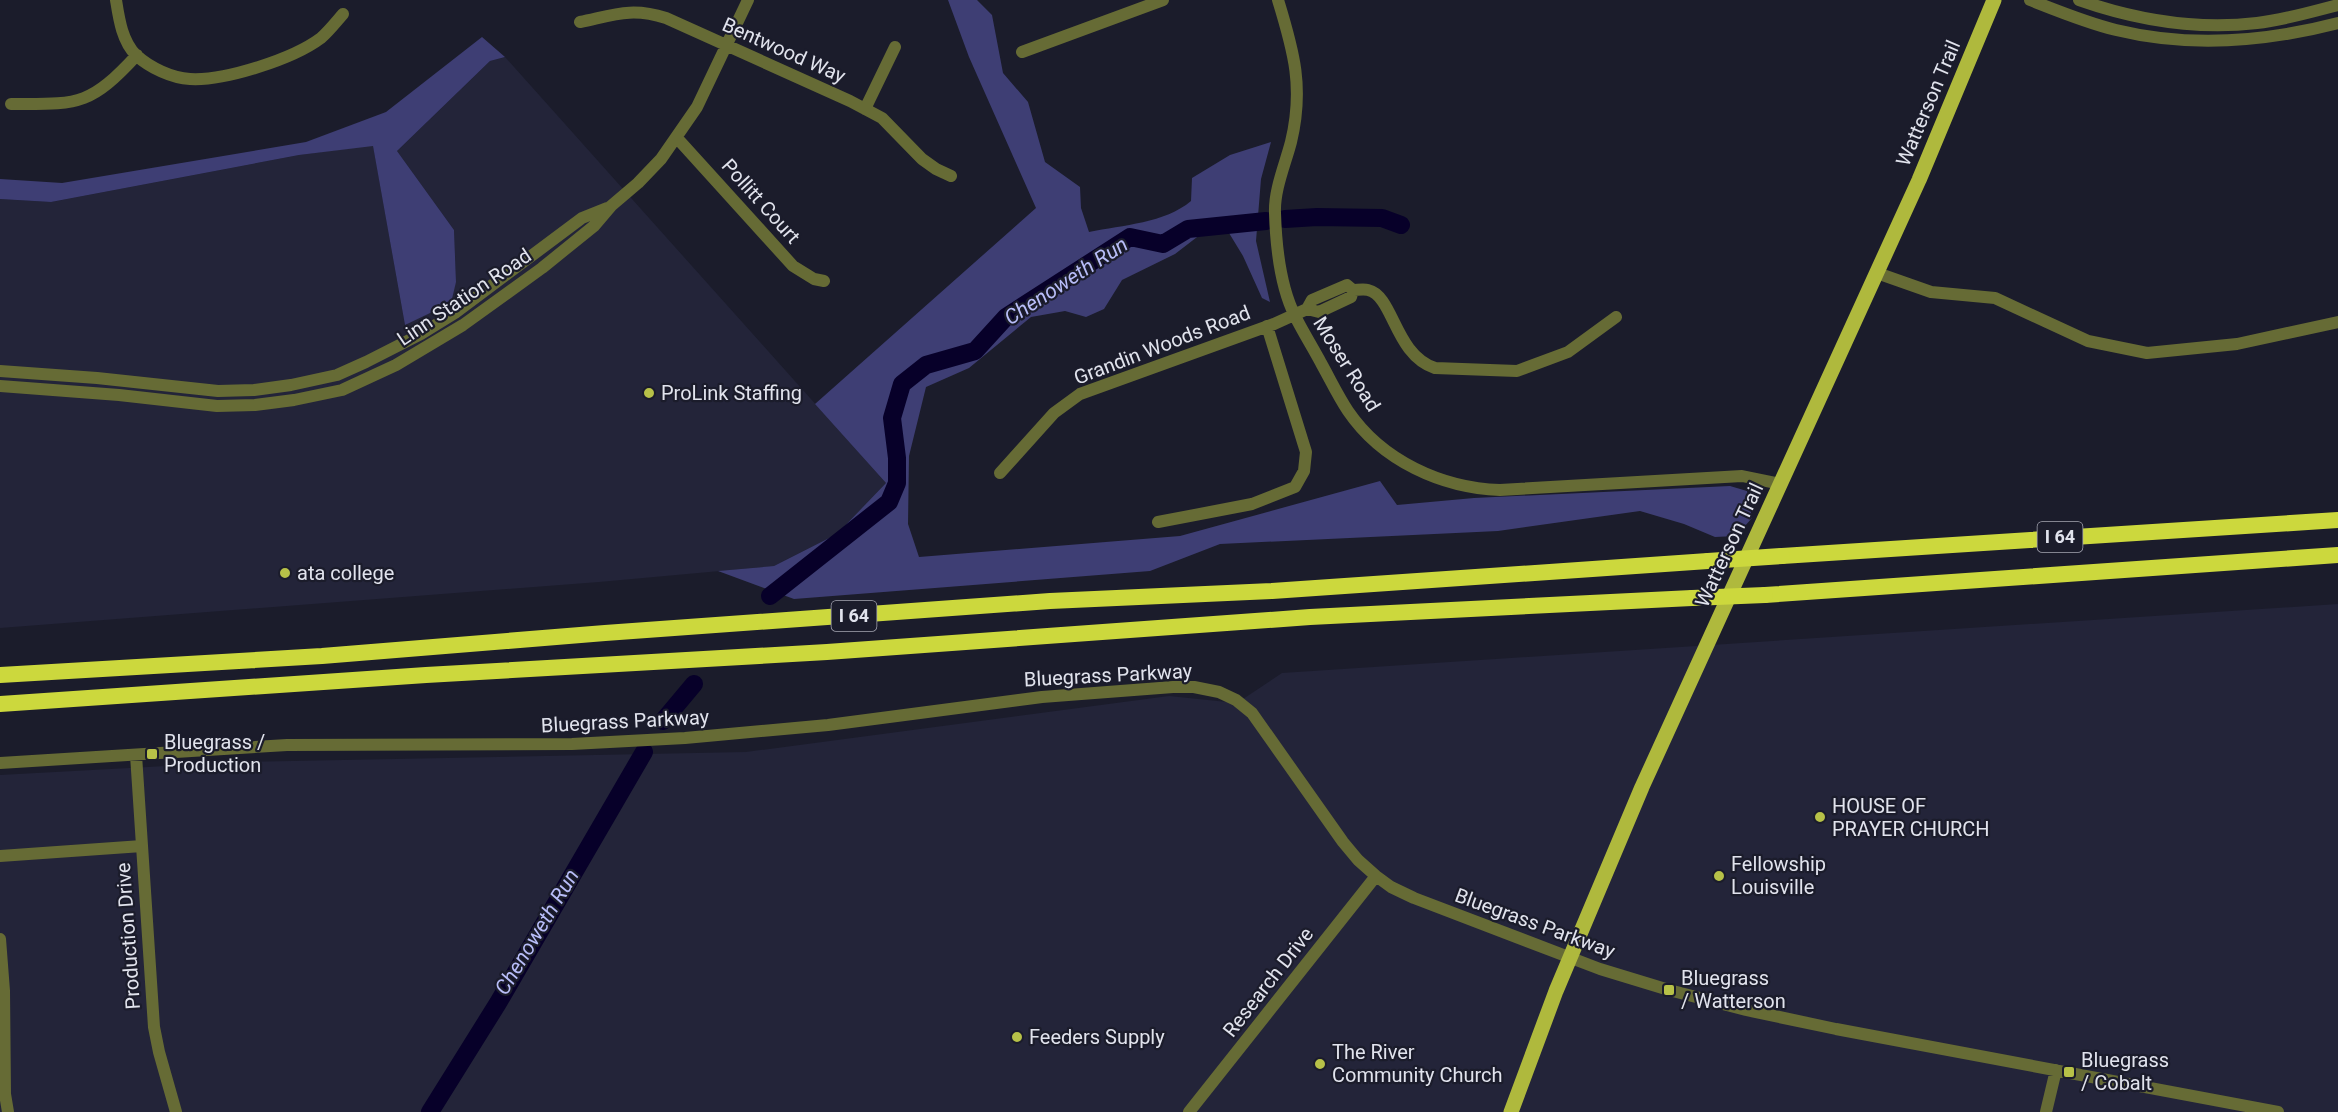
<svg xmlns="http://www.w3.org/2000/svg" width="2338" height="1112" font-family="Roboto,sans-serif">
  <rect width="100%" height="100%" fill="#1b1c2b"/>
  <path fill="#232439" d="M505,57L886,483L837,534L774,566L599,582L0,628V199L51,202L299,155L373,145L405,325L456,282L454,230L397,151L490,61Z
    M2338,604V1112H0V775L240,762L746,752L1169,696L1237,703L1282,673Z"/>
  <path fill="#3e3e74" d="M948,0H977L992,15L1003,73L1028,102L1045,162L1080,187L1081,208L1089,232C1123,225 1165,223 1191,201L1192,178L1230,155L1271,142L1261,179L1256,241L1270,302L1262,298L1243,256L1229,233L1201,234L1175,254L1122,280L1104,309L1086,317L1065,311L1031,317L969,368L926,387L909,456L908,524L919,557L1180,536L1380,481L1397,505L1474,498L1730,486L1747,491L1752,518L1736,536L1715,537L1684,524L1640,511L1498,531L1220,544L1150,571L794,599L718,571L774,566L837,534L886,483L815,404L1036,208L969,57Z
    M482,37L505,57L490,61L397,151L454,230L456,282L451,303L405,325L373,146L299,155L51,202L0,199V179L62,183L306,142L386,112Z"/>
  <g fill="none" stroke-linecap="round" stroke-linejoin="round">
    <path stroke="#070029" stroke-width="18" d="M1285,219L1317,217L1382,218L1401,225
      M770,596L889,502L897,483V458L892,418L902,384L926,365L975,351L1006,317L1130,237L1163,244L1188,229L1266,221
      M663,721L694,684
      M430,1112L498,1003L644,752"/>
    <path stroke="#666b35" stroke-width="12" d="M116,0C119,19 122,41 136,55C150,68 172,78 190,79C225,81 293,59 321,38C329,31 336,22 343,14
      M1278,0C1294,52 1304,88 1291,142C1285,165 1274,190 1275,213C1276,246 1280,286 1295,316C1303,332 1313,348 1321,363C1330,379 1338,396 1348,411C1382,461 1442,488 1500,490L1742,476L1780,484
      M2030,0C2058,11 2087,23 2116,30C2190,48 2265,42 2338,23
      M2079,0C2136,20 2196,30 2257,23C2284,20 2311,12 2338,5
      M580,22C614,15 631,7 666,18L850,101L882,118L922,159L936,169L951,176
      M1022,52L1163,0
      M11,104C78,104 89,107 137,55
      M865,109L895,47
      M677,138L793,266L814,279L824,281
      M1877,273L1931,292L1995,298L2088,341L2147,353L2237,344L2338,322
      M1307,309L1319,312L1351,297L1353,290
      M0,371L97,378L218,391L254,390L291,385L337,375L366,362L421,334L455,313L582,218L607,208
      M0,386L119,395L217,406L255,405L294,400L342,390L396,365L463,325L542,268L594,226L611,206L638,183L661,159L697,107L748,0
      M1000,473L1054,413L1080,394L1274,324L1307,309L1312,300L1347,285L1353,290C1357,290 1364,289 1368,290C1394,296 1394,354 1435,368L1517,371L1568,352L1616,317
      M1158,522L1252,504L1295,487L1304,471L1306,452L1267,326
      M136,755L154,1027L159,1052L176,1112
      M0,763L287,745L572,744L685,738L828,725L1042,697L1173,687H1194L1219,692L1236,700L1252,713L1343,842L1358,860L1376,876L1391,887L1414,898L1600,969L1669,990L1746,1010L1836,1029L2278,1112
      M0,856L142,846
      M0,939L4,991L5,1094L8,1112
      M1189,1112L1376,876
      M2046,1112L2056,1070"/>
    <path stroke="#afb93d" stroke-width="15" d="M1511,1112L1556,991L1642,787L1919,180L1994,0"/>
    <path stroke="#ccd83d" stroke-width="16" d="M1782,556L2338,520
      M1765,595L2338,555
      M0,675L322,656L605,633L1050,601L1272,591L1708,561
      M0,704L426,675L827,652L1310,617L1692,598"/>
    <path stroke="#ccd83d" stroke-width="16" d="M1708,561L1782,556
      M1692,598L1765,595"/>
  </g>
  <g fill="#b7c148" stroke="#1b1c2b" stroke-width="2">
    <circle cx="649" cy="393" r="6"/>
    <circle cx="285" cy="573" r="6"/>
    <rect x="146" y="748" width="12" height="12" rx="3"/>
    <circle cx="1820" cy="817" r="6"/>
    <circle cx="1719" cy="876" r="6"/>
    <rect x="1663" y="984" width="12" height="12" rx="3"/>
    <circle cx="1017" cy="1037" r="6"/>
    <circle cx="1320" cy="1064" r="6"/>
    <rect x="2063" y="1066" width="12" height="12" rx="3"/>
  </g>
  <g text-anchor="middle" stroke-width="4.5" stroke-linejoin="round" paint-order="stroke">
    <g fill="#1b1c2b" stroke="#a6a7b3" stroke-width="1.5">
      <rect x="2037.5" y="522" width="45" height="30" rx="4.5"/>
      <rect x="831.5" y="601" width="45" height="30" rx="4.5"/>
    </g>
    <g font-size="18" font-weight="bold" fill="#e1e3ed">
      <text x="2060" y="543">I 64</text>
      <text x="854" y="622">I 64</text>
    </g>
    <g font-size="20" fill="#e1e3ed" stroke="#1b1c2b">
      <text transform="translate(784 50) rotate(24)" y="7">Bentwood Way</text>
      <text transform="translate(1928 103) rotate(-67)" y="7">Watterson Trail</text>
      <text transform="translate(761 201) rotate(48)" y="7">Pollitt Court</text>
      <text transform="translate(464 297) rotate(-34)" y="7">Linn Station Road</text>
      <text transform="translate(1162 345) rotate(-21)" y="7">Grandin Woods Road</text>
      <text transform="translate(1347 364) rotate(58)" y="7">Moser Road</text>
      <text transform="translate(1729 545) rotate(-65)" y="7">Watterson Trail</text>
      <text transform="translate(1108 675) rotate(-3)" y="7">Bluegrass Parkway</text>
      <text transform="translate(625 721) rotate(-3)" y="7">Bluegrass Parkway</text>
      <text transform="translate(1535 923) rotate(20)" y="7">Bluegrass Parkway</text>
      <text transform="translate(128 936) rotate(-94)" y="7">Production Drive</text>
      <text transform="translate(1268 982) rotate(-52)" y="7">Research Drive</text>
    </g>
    <g font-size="20" fill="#e1e3ed" stroke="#1b1c2b" text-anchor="start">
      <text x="661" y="400">ProLink Staffing</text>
      <text x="297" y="580">ata college</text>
      <text x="164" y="749">Bluegrass /<tspan x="164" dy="23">Production</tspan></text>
      <text x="1832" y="813">HOUSE OF<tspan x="1832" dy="23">PRAYER CHURCH</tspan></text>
      <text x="1731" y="871">Fellowship<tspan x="1731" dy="23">Louisville</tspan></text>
      <text x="1681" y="985">Bluegrass<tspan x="1681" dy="23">/ Watterson</tspan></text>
      <text x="1029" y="1044">Feeders Supply</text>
      <text x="1332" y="1059">The River<tspan x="1332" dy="23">Community Church</tspan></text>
      <text x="2081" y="1067">Bluegrass<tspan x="2081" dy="23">/ Cobalt</tspan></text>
    </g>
    <g font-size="21" font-style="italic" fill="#b8bdf8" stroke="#1b1c2b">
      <text transform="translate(1066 281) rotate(-33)" y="7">Chenoweth Run</text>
      <text transform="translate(537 932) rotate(-59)" y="7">Chenoweth Run</text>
    </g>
  </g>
</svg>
